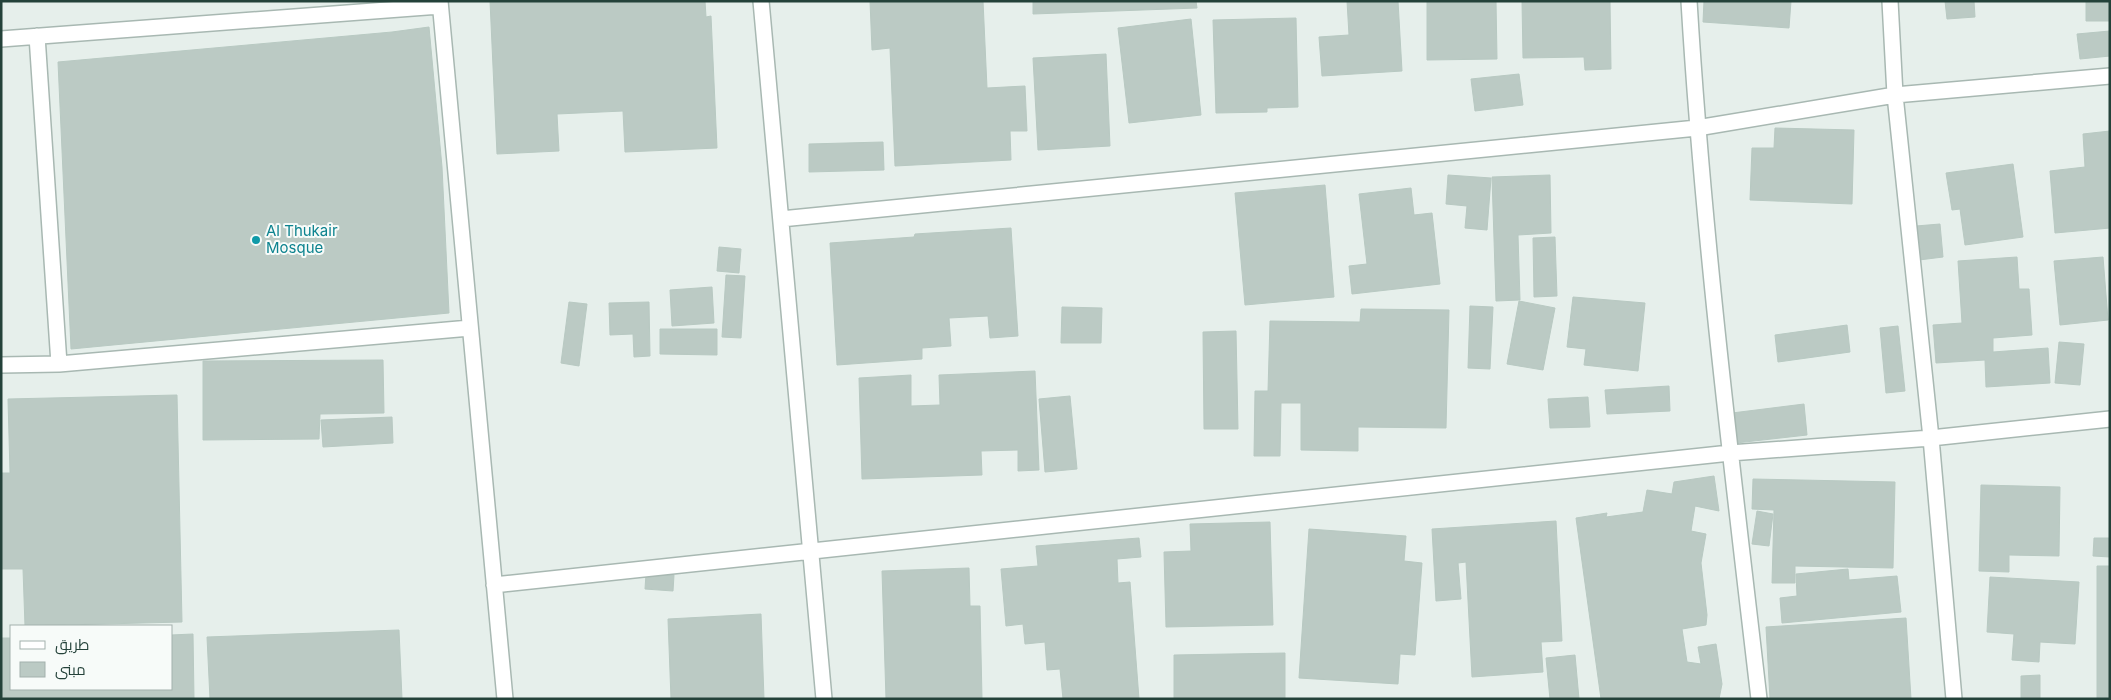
<svg xmlns="http://www.w3.org/2000/svg" width="2111" height="700" font-family="Inter,Cairo,sans-serif">
  <rect width="100%" height="100%" fill="#e6efeb"/>
  <path fill="#bbcac4" stroke="#b8c9c2" d="M490,1H705L706,17L711,16L717,148L625,152L623,111L557,114L559,151L497,154Z
    M870,1H983L987,88L1025,86L1027,131H1010L1011,160L895,166L890,48L872,50Z
    M1033,1H1196L1197,8L1033,14Z
    M1347,1H1398L1402,71L1322,76L1319,37L1349,35Z
    M1427,1H1496L1497,59L1427,60Z
    M1522,1H1610L1611,69L1585,70L1584,57L1523,58Z
    M1704,1H1791L1789,28L1703,22Z
    M1945,1H1974L1975,17L1947,19Z
    M2086,1H2110V21H2086Z
    M1296,18L1298,107L1267,108V112L1216,113L1213,20Z
    M1191,19L1201,115L1129,123L1118,28Z
    M429,27L442,167L449,313L71,349L58,62L392,32Z
    M2110,31V56L2080,59L2077,34Z
    M1106,54L1110,146L1038,150L1033,58Z
    M1519,74L1523,105L1475,111L1471,79Z
    M1775,128L1854,130L1852,204L1750,200L1752,148H1774Z
    M2110,131V228L2055,233L2050,171L2085,167L2083,134Z
    M883,142L884,170L809,172V144Z
    M2013,164L2023,237L1965,245L1960,209L1952,210L1946,173Z
    M1448,175L1491,178L1487,230L1465,228L1467,206L1446,204Z
    M1550,175L1551,233L1518,235L1520,300L1496,301L1492,177Z
    M1325,185L1334,297L1245,305L1235,193Z
    M1411,188L1414,215L1432,213L1440,284L1352,294L1349,266L1367,264L1359,194Z
    M1940,224L1943,257L1919,260L1916,226Z
    M1011,228L1018,336L990,338L988,316L949,318L951,346L922,348V359L837,365L830,243L914,237L915,234Z
    M1555,237L1557,296L1534,297L1533,238Z
    M719,247L741,249L739,273L717,271Z
    M2017,257L2019,289H2029L2032,335L1993,338V352L2048,348L2050,383L1986,387L1985,360L1936,363L1933,325L1962,323L1958,261Z
    M2103,257L2108,320L2060,325L2054,261Z
    M726,275L745,276L741,338L722,337Z
    M712,287L714,323L672,326L670,290Z
    M1573,297L1645,303L1638,371L1584,365L1586,349L1567,347Z
    M1519,301L1555,308L1543,370L1507,364Z
    M569,302L587,304L579,366L561,363Z
    M649,302L650,356L634,357L633,334L610,335L609,303Z
    M1470,306L1493,307L1490,369L1468,368Z
    M1062,307L1102,308L1101,343H1061Z
    M1361,309L1449,310L1446,428L1358,427V451L1301,450V403H1281L1280,456H1254L1255,391H1268L1270,321L1360,322Z
    M1847,325L1850,352L1778,362L1775,335Z
    M1898,326L1905,391L1886,393L1880,328Z
    M660,329H717V355L660,354Z
    M1236,331L1238,429H1204L1203,332Z
    M2059,342L2084,344L2080,385L2055,383Z
    M383,360L384,413L320,414L319,439L203,440V361Z
    M1035,371L1039,470L1018,471V450L981,451L982,475L862,479L859,378L911,375V406L940,405L939,375Z
    M1669,386L1670,411L1607,414L1605,390Z
    M177,395L182,622L25,626L23,569H1V473H10L8,399Z
    M1070,396L1077,469L1045,472L1039,399Z
    M1588,397L1590,427L1550,428L1548,399Z
    M1804,404L1807,435L1736,443L1732,413Z
    M392,417L393,443L323,447L321,420Z
    M1714,476L1719,511L1695,506L1691,531L1706,534L1701,563L1707,615L1706,625L1682,629L1687,662L1701,664L1698,647L1716,644L1722,684L1719,699H1601L1576,518L1607,513L1606,517L1643,512L1647,490L1672,494L1674,482Z
    M1753,479L1895,482L1893,568L1795,566V583H1772L1774,510L1752,509Z
    M1981,485L2060,487L2059,556L2009,555V572L1979,571Z
    M1757,511L1773,514L1769,546L1752,544Z
    M1556,521L1562,641L1541,642L1543,672L1472,677L1466,562L1458,563L1461,599L1436,601L1432,529Z
    M1270,522L1273,625L1166,627L1164,552L1191,551L1190,524Z
    M1309,529L1406,536L1404,561L1422,563L1415,655L1400,654L1398,684L1299,678Z
    M1139,538L1141,557L1117,559L1118,583L1130,582L1139,699H1063L1060,669L1047,670L1045,642L1025,644L1023,624L1006,626L1001,569L1038,566L1036,546Z
    M2094,538H2110V557L2093,556Z
    M2097,566H2110V698H2097Z
    M969,568L970,606H980L982,699H886L882,571Z
    M1848,569L1849,580L1897,576L1901,612L1782,623L1780,598L1797,596L1796,574Z
    M646,574L674,575L673,591L645,589Z
    M1990,577L2079,582L2075,644L2040,642L2039,662L2012,660L2014,634L1987,632Z
    M761,614L764,699H671L668,619Z
    M1906,618L1911,699H1770L1766,627Z
    M399,630L402,699H210L207,637Z
    M193,634L194,699H1V638H11V689H171V635Z
    M1285,653V699H1174V655Z
    M1575,655L1579,699H1550L1546,658Z
    M2040,675V699H2021V676Z"/>
  <g fill="none" stroke-linecap="round" stroke-linejoin="round">
    <defs>
      <path id="minor" d="M440,1L505,699
        M761,1L824,699
        M1689,1C1703,235 1732,467 1759,699
        M1890,1L1895,95L1931,438L1954,699
        M37,36L59,364
        M1,39L440,6
        M781,219L1697,128L1895,95L2110,76
        M1,365L59,364L470,328
        M494,585L1730,453L1931,438L2110,419"/>
    </defs>
    <use href="#minor" stroke="#a8b8b2" stroke-width="18"/>
    <use href="#minor" stroke="#fff" stroke-width="15"/>
  </g>
  <circle fill="#0f9aa8" stroke="#f7fbf9" stroke-width="2" cx="256" cy="240" r="5"/>
  <g text-anchor="middle" stroke-width="4" stroke-linejoin="round" paint-order="stroke">
    <g font-size="15" fill="#0d838f" stroke="#f7fbf9" text-anchor="start">
      <text x="266" y="236">Al Thukair<tspan x="266" dy="17">Mosque</tspan></text>
    </g>
  </g>
  <rect width="2111" height="700" fill="none" stroke="#24423a" stroke-width="5"/>
  <rect x="10" y="625" width="162" height="65" fill="#f7fbf9" stroke="#a3b1ad"/>
  <rect x="20" y="641" width="25" height="8" fill="#ffffff" stroke="#a3b1ad"/>
  <text x="55" y="650" font-size="15" fill="#24423a">طريق</text>
  <rect x="20" y="662" width="25" height="15" fill="#bbcac4" stroke="#a3b1ad"/>
  <text x="55" y="675" font-size="15" fill="#24423a">مبنى</text>
</svg>
